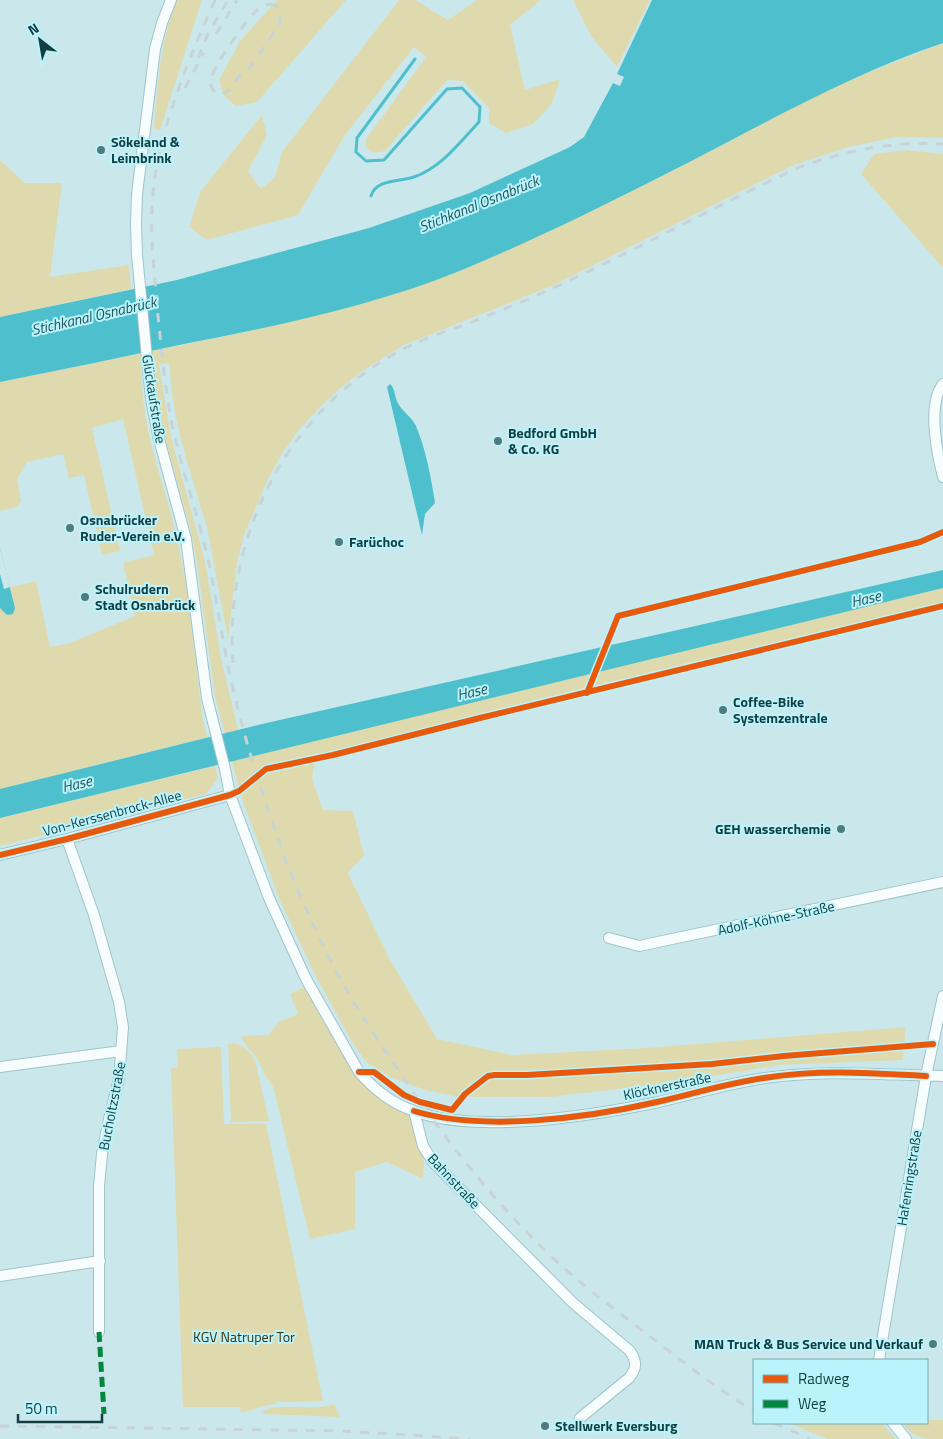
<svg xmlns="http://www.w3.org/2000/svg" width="943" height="1439" font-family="'Titillium Web',sans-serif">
  <rect width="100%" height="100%" fill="#cae8ec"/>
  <path fill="#dfdaae" d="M177,0H202L160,130L154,129C158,84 160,42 177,0Z
    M277,0H346L257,102L236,106L224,96L219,80L240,41Z
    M399,0H415L448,20L477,0H541L510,25L525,90L560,79L552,104L533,124L506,133L489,123V108L463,81L447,80L385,151L374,153L365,147L366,139L426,57L414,47L345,135L298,215L207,240L189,227L200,192L262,115L267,135L248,171L261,189L275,177L282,152Z
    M573,0H650L617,67L591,36Z
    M943,43V138L897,137L848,147L794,165L552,286L404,345L364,370L343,386L319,408L299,430L283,452L268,479L244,535L237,563L228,639L207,527L187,462L178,427L172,395L169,363L159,364L171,437L205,561L221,658L238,730L225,733L215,697L197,563L191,531L165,438L152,365L142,366C139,428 167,487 179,548C191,602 195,659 202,714L207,737L0,789V608H15L10,587L36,581L50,647L70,643L135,616L123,563L154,555L123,419L92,428L120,551L102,555L84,475L69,478L63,454L27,462L17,479L21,501L17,507L0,511V382L251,331L391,295L459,271L672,171L819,94L869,72Z
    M907,150L943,154V268L861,174L874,154Z
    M0,160L25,183H62L50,277L129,265L131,289L0,317Z
    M943,588V609L315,761L312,779L323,810L353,811L364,855L348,873L389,958L437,1039L512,1055L646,1048L906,1027L903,1060L779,1065L677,1082L551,1097H458L422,1089L392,1078L367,1063L352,1042L315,975L278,896L239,791L232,761Z
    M215,766L218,778L206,794L0,846V818Z
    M309,985L359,1072L414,1111L423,1146L424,1167L423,1179L387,1162L355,1172V1229L310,1239L273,1086C264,1078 262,1066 256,1057C251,1049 243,1046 242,1036L268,1035L279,1022L298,1014L290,994Z
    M234,1043C245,1046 249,1051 255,1060L269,1121L231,1122L228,1044Z
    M221,1047L224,1124H266L323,1401L276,1402V1404C264,1405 253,1410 241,1413L240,1407H183L171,1068H178L177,1049Z
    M334,1404L340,1417L264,1414L262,1412C276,1401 314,1412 334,1404Z
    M927,1420H943V1439C921,1439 915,1439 902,1423H927Z
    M789,1423H882L895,1439H827Z"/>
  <path fill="#4ebfcc" d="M652,0H943V43C866,69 794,107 722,145C637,189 551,233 462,270C374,306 276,326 184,344C122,357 61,370 0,382V317L177,280L369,228L470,193L570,147L584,137L613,83L620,86L624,77L617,74Z
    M390,384C396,389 394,398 399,405C403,412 411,416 416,426C426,450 431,477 435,503L425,514L422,535L387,387Z
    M0,548L15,608L13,614L7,615L0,608Z
    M943,570V588L0,818V789L262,724Z"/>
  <path fill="#cae8ec" d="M0,548L10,587L4,589L0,574Z"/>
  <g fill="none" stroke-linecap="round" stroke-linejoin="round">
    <path stroke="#4ebfcc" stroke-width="3" d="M371,196C376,179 399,182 414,177C441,168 460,142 479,122L480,107L462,88L447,89L384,160L366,161L356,152L357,138L415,59"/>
    <defs>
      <path id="minor" d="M171,0L162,23L155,49L137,194L136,224L137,255L151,399L159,439L186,539L207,698L225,769L230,795L269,898L306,979L359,1072C375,1090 391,1103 414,1111C477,1134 589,1116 654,1103C691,1095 728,1083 765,1078C824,1069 883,1075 943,1076
        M943,384C927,404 937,453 943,477
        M67,839L94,915L119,1002L123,1027L119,1079L109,1119L102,1154L99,1186V1332
        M0,855L67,839L230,795
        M609,938L639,946L943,882
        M0,1067L121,1051
        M414,1111L423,1146L433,1162L572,1302L630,1351C637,1362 637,1368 629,1378L580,1418
        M0,1276L100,1261
        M879,1360L926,1076L943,996
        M893,1423L906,1439"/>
    </defs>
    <use href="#minor" stroke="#a2c3c8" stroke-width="12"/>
    <use href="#minor" stroke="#f7fcfc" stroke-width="10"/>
    <path stroke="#c8d3d5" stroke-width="3" stroke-dasharray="9 9" stroke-linecap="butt" d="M215,0C188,61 160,126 153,194C149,234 155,275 158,316C162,353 165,392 173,429C182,471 197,512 207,555C216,594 221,635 230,675C239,717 251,759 265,800C284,860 308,918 337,973C358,1012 383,1047 407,1083C450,1146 498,1206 553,1258C587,1290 625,1317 661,1345C691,1368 722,1392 754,1411
      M270,4L275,5L281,14L279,25L251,66L239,76L230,90L222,94H217C213,91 210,86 211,80C213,65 247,19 259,8C262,5 266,5 270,4Z
      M216,34L237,0
      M198,58L208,34L228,0
      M185,88L204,53
      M233,663C224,534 288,410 403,349C423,339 444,332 464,325C495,313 525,301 555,287C639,249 719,204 802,166C849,150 894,141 943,144
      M774,1423L810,1439
      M0,1426L345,1431L470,1439"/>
    <path stroke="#00873e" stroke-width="5" stroke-dasharray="10 5" stroke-linecap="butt" d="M99,1332L104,1414"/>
    <defs>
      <path id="cycleway" d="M587,693L618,616L920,542L943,532
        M0,855L67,839L230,795L239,791L266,769L333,755L480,718L943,606
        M359,1072H374L404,1095L420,1102L452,1110L465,1094L488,1076L495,1075H527L712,1064L784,1056L933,1044
        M414,1111C483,1132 587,1118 657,1102C693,1094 728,1083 764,1078C818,1069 872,1073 926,1076"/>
    </defs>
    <use href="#cycleway" stroke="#bbf3fb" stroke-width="9"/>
    <use href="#cycleway" stroke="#e8590c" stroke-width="6"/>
  </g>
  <g fill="#52797e" stroke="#bbf3fb" stroke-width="2">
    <circle cx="101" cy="150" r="5"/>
    <circle cx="498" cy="441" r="5"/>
    <circle cx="70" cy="528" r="5"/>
    <circle cx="339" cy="542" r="5"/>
    <circle cx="85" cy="597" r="5"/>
    <circle cx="723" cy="710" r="5"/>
    <circle cx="841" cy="829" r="5"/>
    <circle cx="933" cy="1344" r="5"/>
    <circle cx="545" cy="1426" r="5"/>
  </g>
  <g text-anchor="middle" stroke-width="4" stroke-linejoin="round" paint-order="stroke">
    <g font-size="14" font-weight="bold" fill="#113d43" stroke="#bbf3fb" text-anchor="start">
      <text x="111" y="147">Sökeland &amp;<tspan x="111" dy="16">Leimbrink</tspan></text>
      <text x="508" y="438">Bedford GmbH<tspan x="508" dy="16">&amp; Co. KG</tspan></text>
      <text x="80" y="525">Osnabrücker<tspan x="80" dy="16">Ruder-Verein e.V.</tspan></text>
      <text x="349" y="547">Farüchoc</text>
      <text x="95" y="594">Schulrudern<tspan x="95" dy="16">Stadt Osnabrück</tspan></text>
      <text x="733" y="707">Coffee-Bike<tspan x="733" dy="16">Systemzentrale</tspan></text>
      <text x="831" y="834" text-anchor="end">GEH wasserchemie</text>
      <text x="923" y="1349" text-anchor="end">MAN Truck &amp; Bus Service und Verkauf</text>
      <text x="555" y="1431">Stellwerk Eversburg</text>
    </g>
    <g font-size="14" fill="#113d43" stroke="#bbf3fb">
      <text transform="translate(154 399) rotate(81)" y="5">Glückaufstraße</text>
      <text transform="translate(112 813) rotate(-15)" y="5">Von-Kerssenbrock-Allee</text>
      <text transform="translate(776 918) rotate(-12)" y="5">Adolf-Köhne-Straße</text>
      <text transform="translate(667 1086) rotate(-12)" y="5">Klöcknerstraße</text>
      <text transform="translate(112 1106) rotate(-79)" y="5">Bucholtzstraße</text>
      <text transform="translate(909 1178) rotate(-81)" y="5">Hafenringstraße</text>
      <text transform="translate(454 1181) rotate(47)" y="5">Bahnstraße</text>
    </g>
    <g font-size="14" fill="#3e3008" stroke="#bbf3fb">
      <text x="244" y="1342">KGV Natruper Tor</text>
    </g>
    <g font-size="15" font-style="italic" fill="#1f565d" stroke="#bbf3fb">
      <text transform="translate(479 204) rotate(-22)" y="5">Stichkanal Osnabrück</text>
      <text transform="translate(94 316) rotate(-13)" y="5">Stichkanal Osnabrück</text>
      <text transform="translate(866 599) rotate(-13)" y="5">Hase</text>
      <text transform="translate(472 692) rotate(-13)" y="5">Hase</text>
      <text transform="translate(77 784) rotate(-13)" y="5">Hase</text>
    </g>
  </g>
  <rect x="753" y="1359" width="175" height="65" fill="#bbf3fb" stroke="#77aab1"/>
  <rect x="763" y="1375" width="25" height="8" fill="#e8590c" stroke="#77aab1"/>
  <text x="798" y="1384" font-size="15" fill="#113d43">Radweg</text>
  <rect x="763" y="1400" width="25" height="8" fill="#00873e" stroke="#77aab1"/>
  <text x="798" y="1409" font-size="15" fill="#113d43">Weg</text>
  <g transform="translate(40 40) rotate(329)" stroke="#bbf3fb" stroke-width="4" paint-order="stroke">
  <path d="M0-4L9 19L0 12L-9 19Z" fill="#113d43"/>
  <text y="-8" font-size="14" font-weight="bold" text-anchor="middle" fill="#113d43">N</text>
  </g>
  <path d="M18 1414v8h84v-8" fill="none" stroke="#113d43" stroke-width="2.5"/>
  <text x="25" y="1414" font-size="15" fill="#113d43" stroke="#bbf3fb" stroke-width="4" paint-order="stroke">50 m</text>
</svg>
